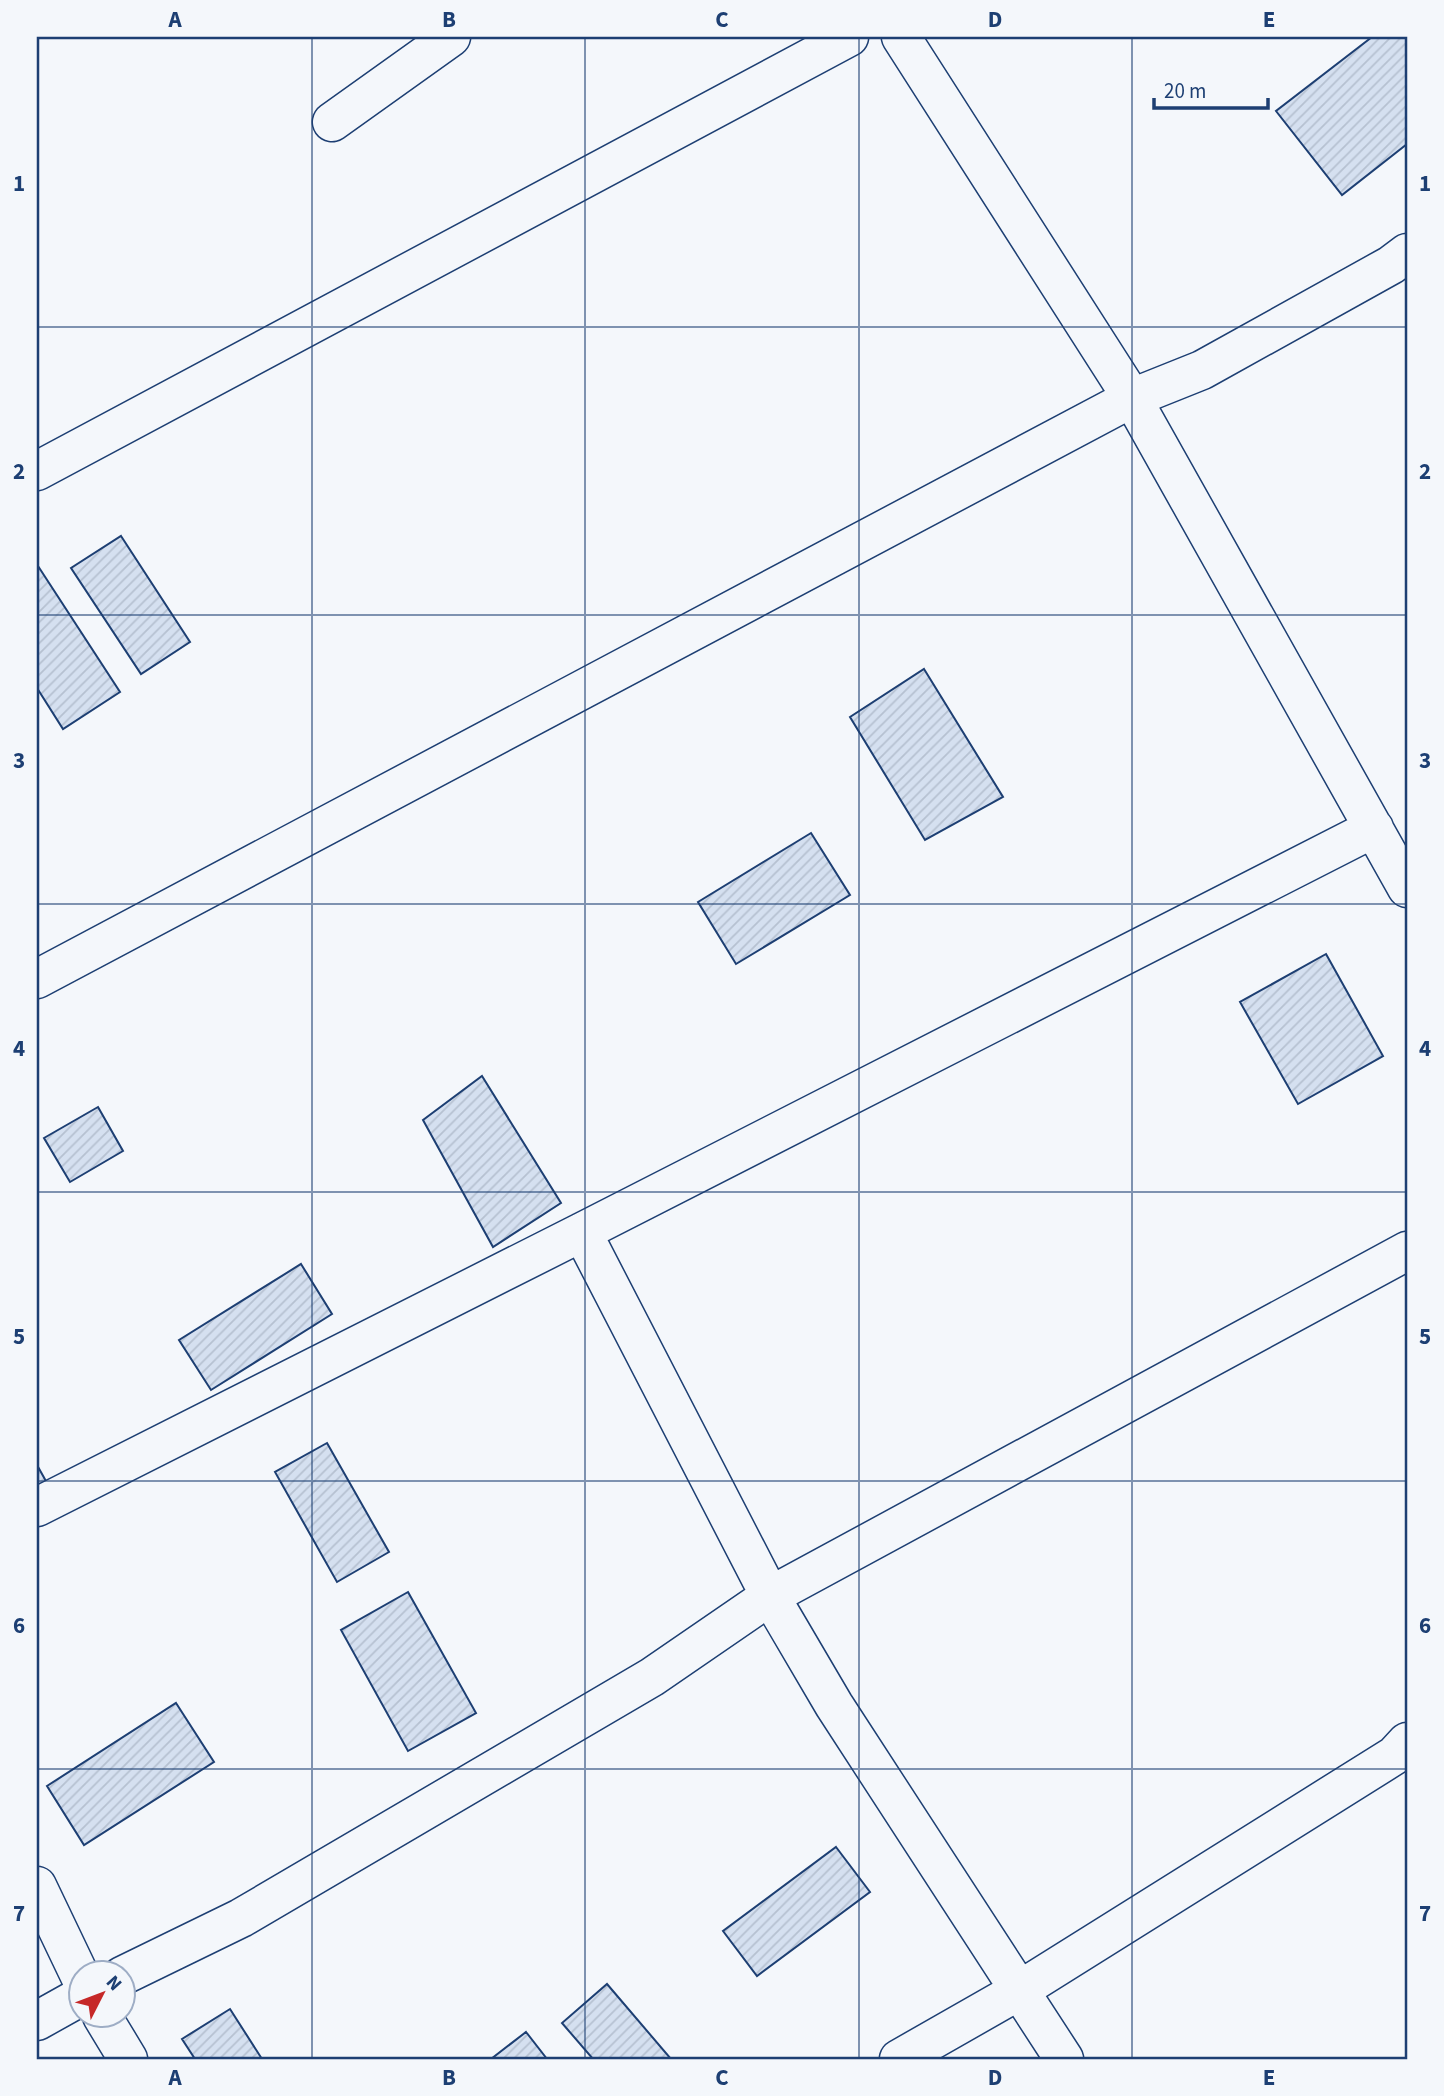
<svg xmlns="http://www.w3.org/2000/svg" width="1444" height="2096" font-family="'Source Sans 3',sans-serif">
  <defs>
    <pattern id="building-hatch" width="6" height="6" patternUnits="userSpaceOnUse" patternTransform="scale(1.75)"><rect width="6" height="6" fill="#d5e0f0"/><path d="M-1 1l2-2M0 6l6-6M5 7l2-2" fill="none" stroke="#b6c1d1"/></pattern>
  </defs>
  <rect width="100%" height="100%" fill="#f4f7fb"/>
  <path fill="url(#building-hatch)" stroke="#1d3f73" stroke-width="2" d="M1372,37H1407V144L1342,195L1276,111Z
    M121,536L190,642L141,674L71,568Z
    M38,566L120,692L63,729L37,688Z
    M924,669L1003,797L925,840L850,717Z
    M811,833L850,895L736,964L698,902Z
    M1326,954L1383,1056L1298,1104L1240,1002Z
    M482,1076L561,1203L493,1247L423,1120Z
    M98,1107L123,1151L70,1182L44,1138Z
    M301,1264L332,1314L211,1390L179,1340Z
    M327,1443L389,1552L337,1582L275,1472Z
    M37,1465L52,1492L37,1501Z
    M408,1592L476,1713L408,1751L341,1630Z
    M176,1703L214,1762L84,1845L47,1786Z
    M836,1847L870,1892L757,1976L723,1931Z
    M607,1984L671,2059H593L562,2023Z
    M230,2009L262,2059H195L182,2039Z
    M526,2032L547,2059H491Z"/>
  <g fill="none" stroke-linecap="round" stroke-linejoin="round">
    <defs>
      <path id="minor" d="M901,37L1132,398L1407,888
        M332,122L451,37
        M37,471L849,37
        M37,979L1132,398L1202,370L1391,265L1407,253
        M582,1232L770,1596L834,1705L1064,2059
        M37,1507L582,1232L1374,828
        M37,1886L80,1976
        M122,1976L241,1918L652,1677L770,1596L1407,1251
        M102,2016L128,2059
        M37,2021L80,1997
        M899,2059L1020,1990L1395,1755L1407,1742"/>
    </defs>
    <use href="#minor" stroke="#1d3f73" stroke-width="41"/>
    <use href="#minor" stroke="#f4f7fb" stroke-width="38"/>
  </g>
  <path fill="none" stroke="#1d3f73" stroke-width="2" stroke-opacity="0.55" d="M312,37V2059M585,37V2059M859,37V2059M1132,37V2059M37,327H1407M37,615H1407M37,904H1407M37,1192H1407M37,1481H1407M37,1769H1407"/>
  <rect width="1444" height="2096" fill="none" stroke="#f4f7fb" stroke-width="77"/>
  <g transform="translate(102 1994) rotate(48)"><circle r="33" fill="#f4f7fb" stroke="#9eadc5" stroke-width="2"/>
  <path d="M0-5L12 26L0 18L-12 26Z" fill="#c62828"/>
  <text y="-10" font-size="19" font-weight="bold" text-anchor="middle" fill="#1d3f73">N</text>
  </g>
  <path d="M1154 98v10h114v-10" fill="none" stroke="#1d3f73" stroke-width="3.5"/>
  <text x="1164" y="98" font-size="21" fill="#1d3f73" stroke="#f4f7fb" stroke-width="5" paint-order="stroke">20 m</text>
  <rect x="38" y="38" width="1368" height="2020" fill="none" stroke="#1d3f73" stroke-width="2.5"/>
  <g font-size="23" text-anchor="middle" font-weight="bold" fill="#1d3f73">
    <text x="175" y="27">A</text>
    <text x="449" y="27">B</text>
    <text x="722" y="27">C</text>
    <text x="995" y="27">D</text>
    <text x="1269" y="27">E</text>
    <text x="19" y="191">1</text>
    <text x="1425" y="191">1</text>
    <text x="19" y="479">2</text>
    <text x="1425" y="479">2</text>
    <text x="19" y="768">3</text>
    <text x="1425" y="768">3</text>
    <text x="19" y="1056">4</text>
    <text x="1425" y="1056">4</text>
    <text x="19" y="1344">5</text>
    <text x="1425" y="1344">5</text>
    <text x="19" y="1633">6</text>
    <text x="1425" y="1633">6</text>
    <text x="19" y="1921">7</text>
    <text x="1425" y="1921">7</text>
    <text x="175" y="2085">A</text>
    <text x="449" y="2085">B</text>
    <text x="722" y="2085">C</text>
    <text x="995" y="2085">D</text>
    <text x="1269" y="2085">E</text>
  </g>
</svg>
